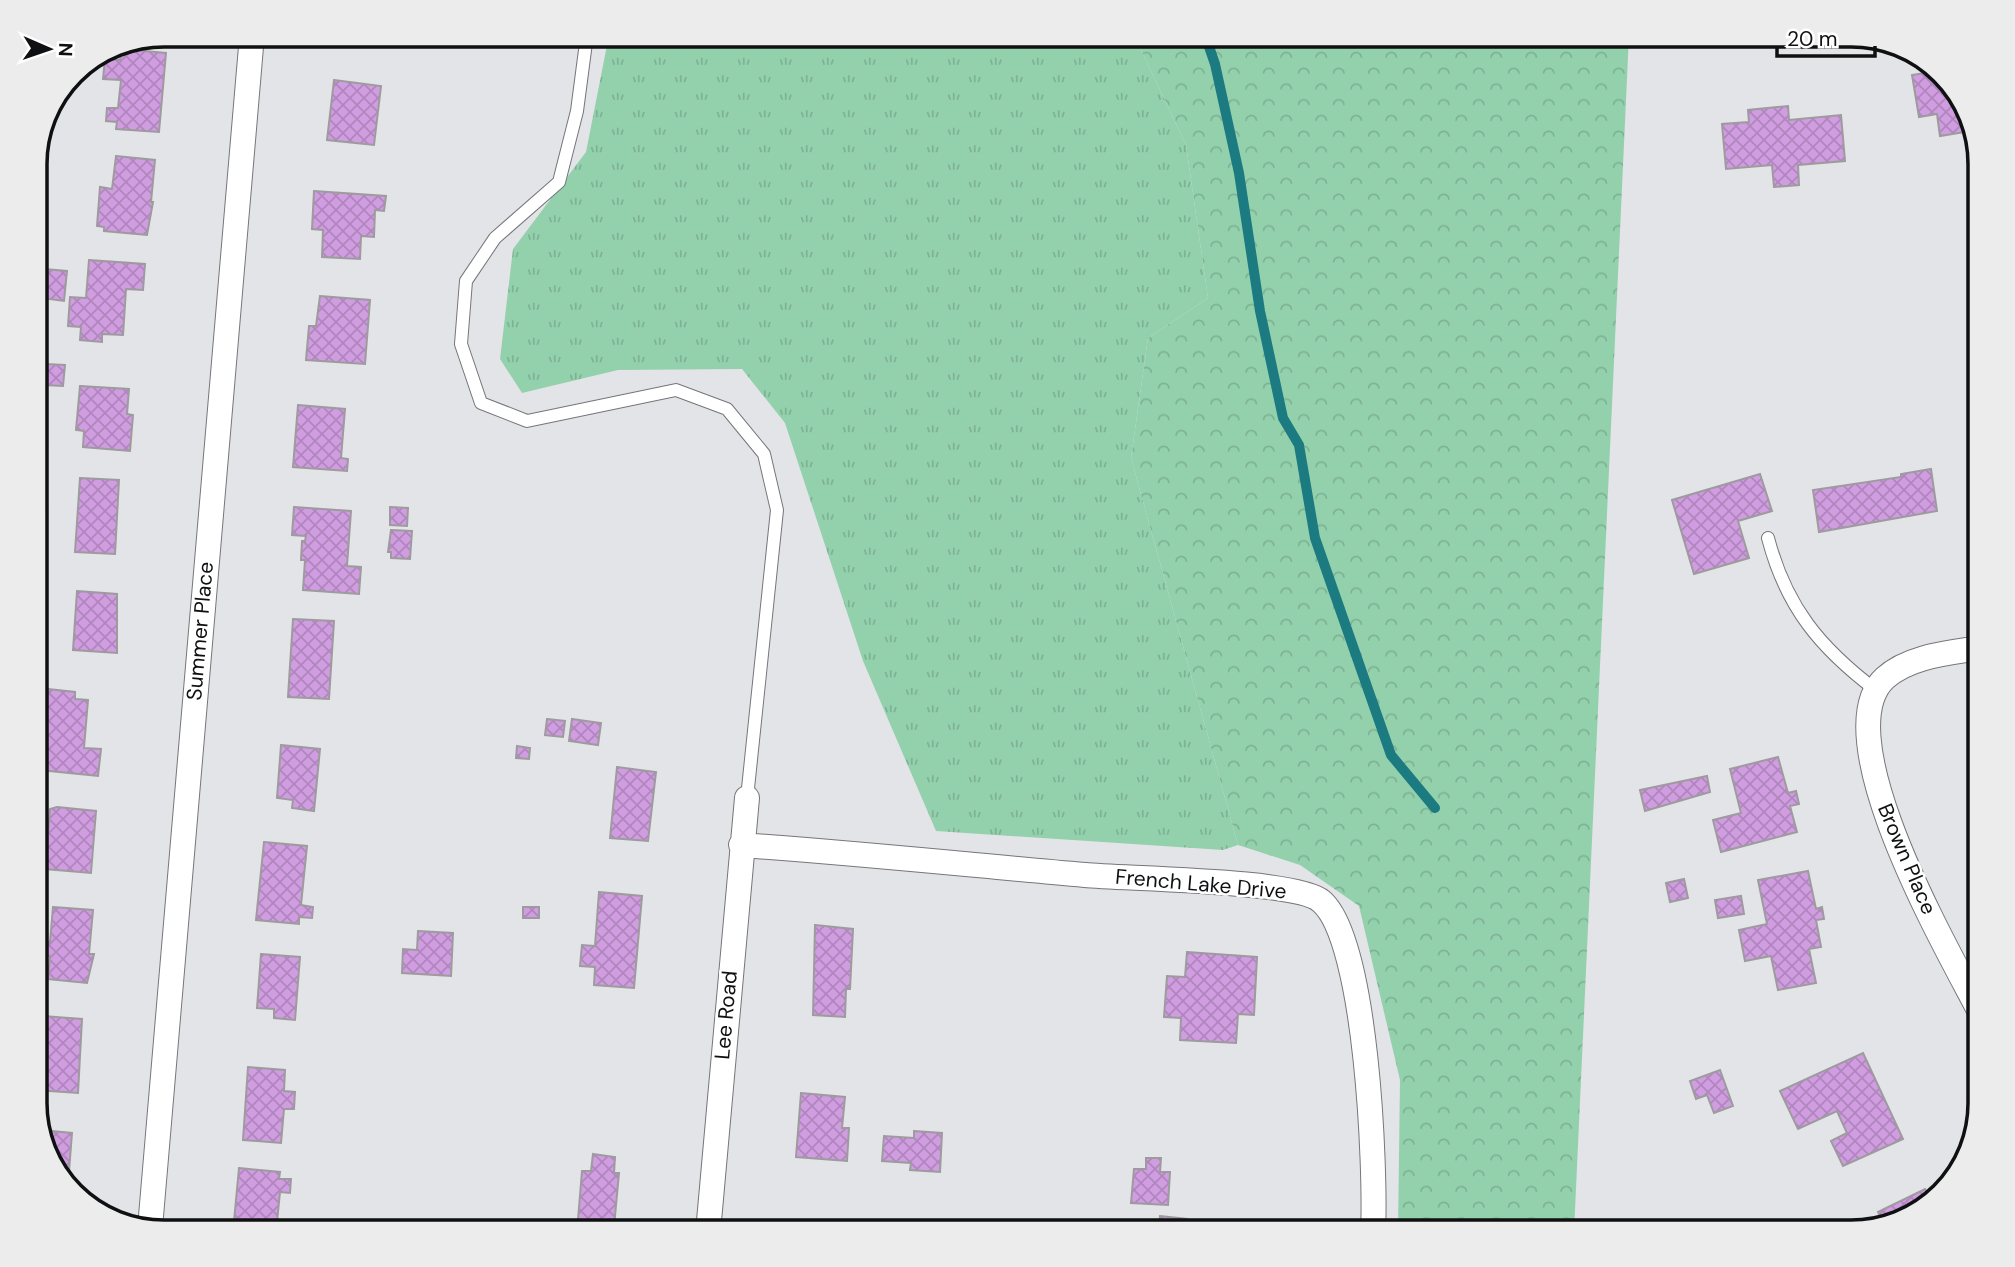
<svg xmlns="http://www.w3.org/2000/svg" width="2015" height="1267" font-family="'DM Sans',sans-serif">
  <defs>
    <pattern id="grass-tufts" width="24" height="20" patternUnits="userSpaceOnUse" patternTransform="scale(1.75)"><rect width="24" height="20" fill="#93d1ad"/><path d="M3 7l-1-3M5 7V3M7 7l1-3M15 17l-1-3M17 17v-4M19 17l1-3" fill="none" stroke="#7eb294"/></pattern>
    <pattern id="forest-crowns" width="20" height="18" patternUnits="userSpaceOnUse" patternTransform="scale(1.75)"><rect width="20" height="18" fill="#93d1ad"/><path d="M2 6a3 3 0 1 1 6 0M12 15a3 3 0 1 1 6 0" fill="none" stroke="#7eb294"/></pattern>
    <pattern id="building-cross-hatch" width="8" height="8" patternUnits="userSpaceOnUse" patternTransform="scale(1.75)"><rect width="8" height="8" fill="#cf9de0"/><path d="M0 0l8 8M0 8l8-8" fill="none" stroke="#b186bf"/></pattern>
  </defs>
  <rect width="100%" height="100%" fill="#e3e4e7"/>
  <path fill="url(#grass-tufts)" d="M609,35H1134L1186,145L1208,298L1148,338L1131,458L1238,845L1223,850L936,831L863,661L785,423L742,369L618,370L522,393L500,359L513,249L586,152Z"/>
  <path fill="url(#forest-crowns)" d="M1134,35H1629L1574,1232H1398L1400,1080L1359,906L1300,865L1238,845L1131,458L1148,338L1208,298L1186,145Z"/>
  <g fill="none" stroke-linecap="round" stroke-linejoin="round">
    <path stroke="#1c7a81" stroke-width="10" d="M1205,35L1215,64L1239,173L1260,311L1283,418L1299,445L1315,538L1391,755L1435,808"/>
  </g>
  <path fill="url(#building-cross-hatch)" stroke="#9d9b9d" stroke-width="2" d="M122,49L166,53L159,132L116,129L117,122L106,121L107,108H118L121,80L103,79L105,59L120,60Z
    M1936,71L1963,100L1971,131L1940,136L1937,114L1919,117L1912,75Z
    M334,80L381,86L374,145L327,140Z
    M1788,106L1789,120L1841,115L1845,161L1798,165L1799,185L1774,187L1772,165L1726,169L1722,124L1749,122L1748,110Z
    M116,156L155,160L151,202H153L147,235L104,231V227L97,226L100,187L112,189Z
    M314,191L386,196L384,211L375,210L374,237L361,236L360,259L322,257L323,230L312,229Z
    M89,260L145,264L143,290L126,289L123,335L102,334V342L80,340L81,327L68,326L70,297L86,298Z
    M44,269L67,271L64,301L41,298Z
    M320,296L370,300L365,364L306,360L309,326H316Z
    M45,364L65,365L63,386L44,385Z
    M80,386L129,389L127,414L133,415L130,451L83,447L84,431L76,430Z
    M298,405L345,409L341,458L348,459L347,471L293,467Z
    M1931,469L1937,511L1819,532L1813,490L1901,477V474Z
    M1760,474L1772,511L1738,521L1749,558L1694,574L1672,500Z
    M80,478L119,480L115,554L75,552Z
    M35,480L45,481L43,497L35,496Z
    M294,507L351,511L347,566L361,567L359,594L303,590L305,560H301L302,541H305L306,536L292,535Z
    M390,507L408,508L407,526L390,525Z
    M391,530L412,531L410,559L391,558V552H388Z
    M77,591L117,594V653L73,650Z
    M293,619L334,621L329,699L288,697Z
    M48,689L75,692V699L88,700L84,748L101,749L98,776L40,770Z
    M547,719L565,721L563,737L545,735Z
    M572,719L601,723L598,745L569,741Z
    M281,745L320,749L314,811L292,808L293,800L277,798Z
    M517,746L530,748L529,759L516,758Z
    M1778,757L1788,793L1796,791L1799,804L1790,806L1797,832L1721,852L1713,820L1741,813L1730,769Z
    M617,767L656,772L648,841L610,838Z
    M1707,776L1710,792L1645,811L1640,790Z
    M57,807L96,811L91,873L45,869L50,809Z
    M264,842L307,846L301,905L313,907L312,918L299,917V924L256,920Z
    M1808,871L1816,909L1822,907L1824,919L1816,920L1821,947L1809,949L1816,983L1778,990L1771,956L1745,961L1739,930L1767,924L1758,880Z
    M1684,879L1688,898L1670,902L1666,883Z
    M599,892L642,896L634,988L594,985L595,967L580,966L582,945L595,946Z
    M1741,896L1744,914L1718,918L1715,900Z
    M53,907L93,910L89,954H94L87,983L48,979L50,956L39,955L40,941L50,942Z
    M523,907H539V918H523Z
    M815,925L853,929L850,989H846L845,1017L813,1015Z
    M418,931L453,933L451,976L402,973L403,949L417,950Z
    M1187,952L1257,957L1254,1015L1238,1014L1236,1043L1180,1040L1181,1018L1164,1017L1167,976L1185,977Z
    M261,954L300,957L295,1020L274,1018V1009L257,1008Z
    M43,1016L82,1019L78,1093L35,1090Z
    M1863,1053L1903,1139L1843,1166L1831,1141L1847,1133L1837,1111L1798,1129L1780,1091Z
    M248,1067L285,1070L284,1091L295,1092L294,1109H284L281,1143L243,1140Z
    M1720,1070L1733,1106L1714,1113L1707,1095L1696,1099L1690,1081Z
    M801,1093L845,1097L842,1128H849L847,1161L796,1157Z
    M41,1130L72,1133L68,1184L53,1168Z
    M914,1131L942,1133L940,1172L910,1170L911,1163L882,1161L884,1136L914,1138Z
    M593,1154L615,1157L614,1173H619L614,1227L597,1225L596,1232H577L582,1171H591Z
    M1146,1158H1161L1160,1172H1170L1168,1205L1131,1203L1134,1169H1146Z
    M239,1168L280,1172L279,1179H291L290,1193L280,1192L276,1232H233Z
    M1925,1189L1931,1200L1915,1215L1884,1223L1878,1212Z
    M1160,1216L1187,1219L1186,1232H1158Z"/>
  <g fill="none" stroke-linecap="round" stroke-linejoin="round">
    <defs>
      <path id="lane" d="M587,35L577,111L559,182L495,238L466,281L461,344L481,403L527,421L676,390L727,409L764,454L777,510L747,798
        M1768,538C1786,607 1820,648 1877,691"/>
      <path id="street" d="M1980,648C1949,653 1909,656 1885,678C1823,735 1949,952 1980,1012
        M741,845C856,853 971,865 1085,875C1127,879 1296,880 1321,901C1367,939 1376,1171 1373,1232
        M150,1228L252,35
        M708,1232L747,798"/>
    </defs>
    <use href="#lane" stroke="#757679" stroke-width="14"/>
    <use href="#street" stroke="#757679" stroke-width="26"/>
    <use href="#lane" stroke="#fff" stroke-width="12"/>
    <use href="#street" stroke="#fff" stroke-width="24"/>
  </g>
  <g text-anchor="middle" stroke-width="5" stroke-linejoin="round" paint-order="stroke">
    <g font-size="21" fill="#0f1011" stroke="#fff">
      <text transform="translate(200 631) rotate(-85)" y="7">Summer Place</text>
      <text transform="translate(1907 859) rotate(67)" y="7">Brown Place</text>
      <text transform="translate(1201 884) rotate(5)" y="7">French Lake Drive</text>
      <text transform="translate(726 1015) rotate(-85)" y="7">Lee Road</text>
    </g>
  </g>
  <path d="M0 0H2015V1267H0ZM164 47H1851A117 117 0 0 1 1968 164V1103A117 117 0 0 1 1851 1220H164A117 117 0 0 1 47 1103V164A117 117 0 0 1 164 47Z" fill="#ececec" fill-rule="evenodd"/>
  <path fill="none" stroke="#0f1011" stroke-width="3.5" d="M164 47H1851A117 117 0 0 1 1968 164V1103A117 117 0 0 1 1851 1220H164A117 117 0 0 1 47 1103V164A117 117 0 0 1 164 47Z"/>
  <g transform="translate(49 49) rotate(92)" stroke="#ffffff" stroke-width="5" paint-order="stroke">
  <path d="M0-5L12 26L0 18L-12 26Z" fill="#0f1011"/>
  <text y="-10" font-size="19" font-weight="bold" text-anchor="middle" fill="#0f1011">N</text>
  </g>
  <path d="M1777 46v10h98v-10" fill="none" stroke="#0f1011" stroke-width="3.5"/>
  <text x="1787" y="46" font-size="21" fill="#0f1011" stroke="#ffffff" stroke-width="5" paint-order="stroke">20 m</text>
</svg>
